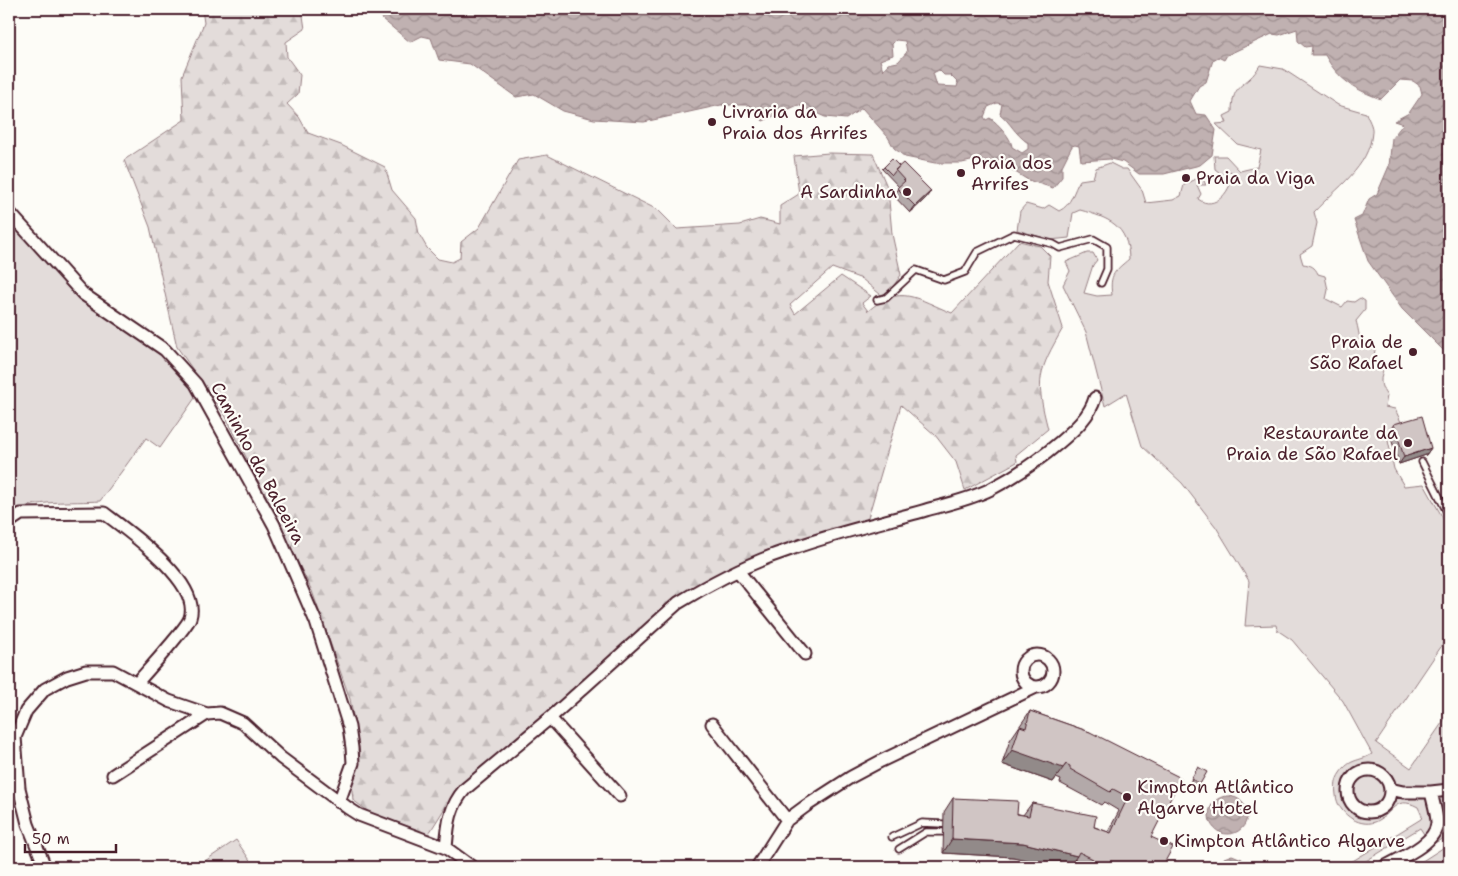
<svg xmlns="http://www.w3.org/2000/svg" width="1458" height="876" font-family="'Shantell Sans',sans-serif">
  <defs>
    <pattern id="forest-firs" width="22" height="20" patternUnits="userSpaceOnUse" patternTransform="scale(1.25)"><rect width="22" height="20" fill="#e3dcda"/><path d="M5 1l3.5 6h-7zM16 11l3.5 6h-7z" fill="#c4bcbb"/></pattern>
    <pattern id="water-waves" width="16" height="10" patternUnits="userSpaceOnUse" patternTransform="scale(1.25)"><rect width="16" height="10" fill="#c0b1b1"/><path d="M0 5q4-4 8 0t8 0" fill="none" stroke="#9e8f90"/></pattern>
  </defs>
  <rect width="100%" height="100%" fill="#fdfcf7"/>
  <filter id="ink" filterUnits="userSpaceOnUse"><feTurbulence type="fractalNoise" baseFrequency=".02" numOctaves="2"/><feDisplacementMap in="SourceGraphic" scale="10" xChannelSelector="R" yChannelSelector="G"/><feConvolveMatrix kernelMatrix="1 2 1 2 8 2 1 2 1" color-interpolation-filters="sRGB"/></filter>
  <g filter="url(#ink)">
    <path fill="#e3dcda" stroke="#967e82" d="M1260,65L1283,69L1338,105L1366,113C1368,119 1373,126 1372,132C1370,167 1336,188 1314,212L1317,223L1312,246L1300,254L1303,264C1311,265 1315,267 1318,274L1325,276L1328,290L1326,299L1342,307L1347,301L1354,302L1360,298L1365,301V310L1356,321C1361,337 1356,342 1375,349L1374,357L1384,367C1380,379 1379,385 1387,396L1385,407L1395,409L1401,422L1386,431L1394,469L1404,486L1424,484L1449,529V635L1376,743L1411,768L1449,713V835L1431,845L1420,828L1356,867H1343L1421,819L1422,816L1418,807C1394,794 1393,815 1375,822C1358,828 1337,812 1336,795C1335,787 1335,780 1340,773C1350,758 1359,762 1372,754L1343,701L1292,640L1277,630L1276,625L1245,626L1249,581L1216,527L1182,483L1142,446L1126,393L1105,406L1086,332L1063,285L1070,271L1066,262L1087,253H1093L1097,260L1093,265L1084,293L1097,296L1112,295C1109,274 1115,271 1129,259C1128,225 1109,218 1080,210L1073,213L1069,238L1050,240L1017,230L1020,211L1026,204L1043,209L1049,205L1059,211C1072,205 1073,191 1080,180L1093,178L1096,168L1110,163L1122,169H1127L1142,190L1146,203L1173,200L1181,196L1184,185L1196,179L1204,181L1206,185H1197L1201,194L1198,199C1215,212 1233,190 1232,172L1226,170L1224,176L1215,169L1214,156H1226L1240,171L1257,167L1261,150L1237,144L1216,124L1227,123L1224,116L1232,112C1232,80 1247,89 1260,65Z
      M9,220L77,298L167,357L180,371L197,395L160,448L146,438L100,501C72,503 34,499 9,513Z
      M236,840L254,866L252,867H196Z
      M1449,844V867H1413Z"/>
    <path fill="url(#forest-firs)" stroke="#967e82" d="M202,9H302L305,29L286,42L287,57L300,75L298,94L287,104L299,117L308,133L341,145L385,167L392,190L416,218L419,234L427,248L438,259L452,262L460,258L461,242L479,228L518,160L547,155L658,210L677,229L740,225L760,219L780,224V206L799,194L794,156L829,153L873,154L888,189L892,234L901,275L890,291L881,295L862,279L832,268L790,305L795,314L841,276L871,296L862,303L868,311C900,283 917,299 952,313L1019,241L1040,246L1050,256L1048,281L1063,328C1038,372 1035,379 1048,429L1016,455L1017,462L965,490L956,462L935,435L901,405L867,521L757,555L674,598L621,651L458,787L428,835L373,815L353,800L351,780L360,753L350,699L312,591L270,505L226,417L177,347L150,227L124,160L184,120L182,76L204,23Z"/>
    <path fill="url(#water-waves)" stroke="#91777b" fill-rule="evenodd" d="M381,9H1449V356L1402,309L1368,261L1354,220L1362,216L1369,199L1377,194L1389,166L1392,138L1403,124L1394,121L1409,113L1422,94L1420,86L1413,81L1400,80L1381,99C1356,90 1338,80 1325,55H1311L1312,46L1305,47L1298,41L1297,29L1279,35L1272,34L1227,55L1224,60L1218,57L1213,60L1206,82L1199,86L1190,101L1196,114L1206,115L1216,130L1212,155L1200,165L1164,174H1139L1123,162L1110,159L1081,161L1079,146L1075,145L1072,146L1062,166V177L1053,188L1028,180L1004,165L989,161L975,160L962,163H935L905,157L894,148L888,137L862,108L846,119L825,117L798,105L763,121L749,105H721L644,122L594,119L563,111L534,94L516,97L470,64L439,60L431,38L422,36L410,42L382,19ZM896,40L905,41L907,52L898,62L888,64L883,70L880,60L893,55L892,44ZM939,70L944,75H950L958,83L957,87L937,86L933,73ZM997,103L1002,104L1000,114C1011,123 1014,133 1028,143V149L1022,153L1012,147C1012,139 998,123 990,118L986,120L984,117L988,107Z
      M1209 815a19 19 0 1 1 38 0a19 19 0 1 1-38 0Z
      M1232,855L1242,859L1247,867H1218L1224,858Z"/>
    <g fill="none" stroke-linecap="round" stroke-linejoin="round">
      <defs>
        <path id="service" d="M877,300L886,298L916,270L944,280L965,272L977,252L1014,234L1053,244L1060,248L1093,239L1107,247V269L1101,283
          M1422,462L1449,516
          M892,837L922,823L943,824
          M899,849L926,832H943"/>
        <path id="minor" d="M9,212L83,294L165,350L196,384L274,525L316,622L349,727L352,748L353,763L339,802
          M9,522L21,514L104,513C129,532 202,583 190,618C187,628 147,671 137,683
          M738,571L805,654
          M1021 671a16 16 0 1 1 32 0a16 16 0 1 1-32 0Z
          M550,718L678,603C714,581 751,562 791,549C835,533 881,523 926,510C948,504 971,499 991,489C1016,476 1039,460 1060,442C1074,430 1090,416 1095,398
          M712,724L787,820
          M1348 791a21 21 0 1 1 42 0a21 21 0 1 1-42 0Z
          M113,775L207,714
          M1431,792L1449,790
          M446,848C448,825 449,807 465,789L550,718L620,796
          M45,867L28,824L19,788L15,737L26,711L45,689L67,677L86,671H113L169,701L207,714L220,713L243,723L281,758L348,808L359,815L446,848L472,867
          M757,867L787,820L806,806L851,777L881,761L1036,687
          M1384,867C1400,858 1436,844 1437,823C1437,813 1433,802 1431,792H1403L1390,789"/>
      </defs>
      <use href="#service" stroke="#4a1f2b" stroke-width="9"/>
      <use href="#minor" stroke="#4a1f2b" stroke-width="15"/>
      <use href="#service" stroke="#fdfcf7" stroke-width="5.5"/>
      <use href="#minor" stroke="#fdfcf7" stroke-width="11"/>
    </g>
    <path fill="#b3a9a9" stroke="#4a1f2b" d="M892,159L926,198L910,213L893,195L899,187L882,169Z
      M1394,424L1431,448L1426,455L1399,464L1389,432Z
      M1030,711L1090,732L1151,837L1162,867H1073L1070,866L1013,857L943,853L944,812L953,798L1023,815L1032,803L1108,832L1119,811L1104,802L1101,805L1060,783L1061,780L1056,778L1053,782L1002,764L1010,740Z
      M1197,769L1200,784L1199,787L1190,782Z"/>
    <path fill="#928a89" stroke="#4a1f2b" d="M931,191L926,198L910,213L915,206Z
      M1431,448L1426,455L1399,464L1404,457Z
      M1012,750L1066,764L1053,782L1002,764Z
      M952,839L1023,843L1077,856L1069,867H1059L1013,857L943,853Z"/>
    <path fill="#d0c5c4" stroke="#4a1f2b" d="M892,159L899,166L892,175L884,167Z
      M903,163L931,191L915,206L897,188L905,181L895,170Z
      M1422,416L1431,448L1404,457L1394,424Z
      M1030,711L1090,732L1181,778L1151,837L1173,847L1162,867H1089L1093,859L1079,852L1077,856L1023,843L952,839L953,798L1018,801L1017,814L1029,816L1032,803L1096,816L1094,827L1111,833L1128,797L1113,789L1110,792L1070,769V766L1066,764L1063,768L1012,750L1020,726L1026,728Z
      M1198,767L1207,772L1200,784L1191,779Z
      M405,863L429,867H387L394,864Z"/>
  </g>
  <g fill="#4a1f2b" stroke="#fdfcf7" stroke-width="2">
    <circle cx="712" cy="122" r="5"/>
    <circle cx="961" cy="173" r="5"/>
    <circle cx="1186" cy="178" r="5"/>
    <circle cx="907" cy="192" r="5"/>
    <circle cx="1413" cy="352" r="5"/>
    <circle cx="1408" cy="443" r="5"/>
    <circle cx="1127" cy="797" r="5"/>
    <circle cx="1164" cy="841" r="5"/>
  </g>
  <g text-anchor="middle" stroke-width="4.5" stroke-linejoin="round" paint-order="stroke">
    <g font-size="18" fill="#4a1f2b" stroke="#fdfcf7" text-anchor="start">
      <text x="722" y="118">Livraria da<tspan x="722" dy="21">Praia dos Arrifes</tspan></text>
      <text x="971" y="169">Praia dos<tspan x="971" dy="21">Arrifes</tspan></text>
      <text x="1196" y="184">Praia da Viga</text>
      <text x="897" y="198" text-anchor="end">A Sardinha</text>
      <text x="1403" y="348" text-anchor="end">Praia de<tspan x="1403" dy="21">São Rafael</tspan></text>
      <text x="1398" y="439" text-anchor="end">Restaurante da<tspan x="1398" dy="21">Praia de São Rafael</tspan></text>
      <text x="1137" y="793">Kimpton Atlântico<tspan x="1137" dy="21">Algarve Hotel</tspan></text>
      <text x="1174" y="847">Kimpton Atlântico Algarve</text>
    </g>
    <g font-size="18" fill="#4a1f2b" stroke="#fdfcf7">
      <text transform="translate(258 463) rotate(62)" y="6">Caminho da Baleeira</text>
    </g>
  </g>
  <rect width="1458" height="876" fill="none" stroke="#fdfcf7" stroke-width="30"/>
  <rect x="15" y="15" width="1428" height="846" fill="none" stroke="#4a1f2b" stroke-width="2" filter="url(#ink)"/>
  <path d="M25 844v8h91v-8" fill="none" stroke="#4a1f2b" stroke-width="2.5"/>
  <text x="32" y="844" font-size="15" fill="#4a1f2b" stroke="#fdfcf7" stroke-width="4" paint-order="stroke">50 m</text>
</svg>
